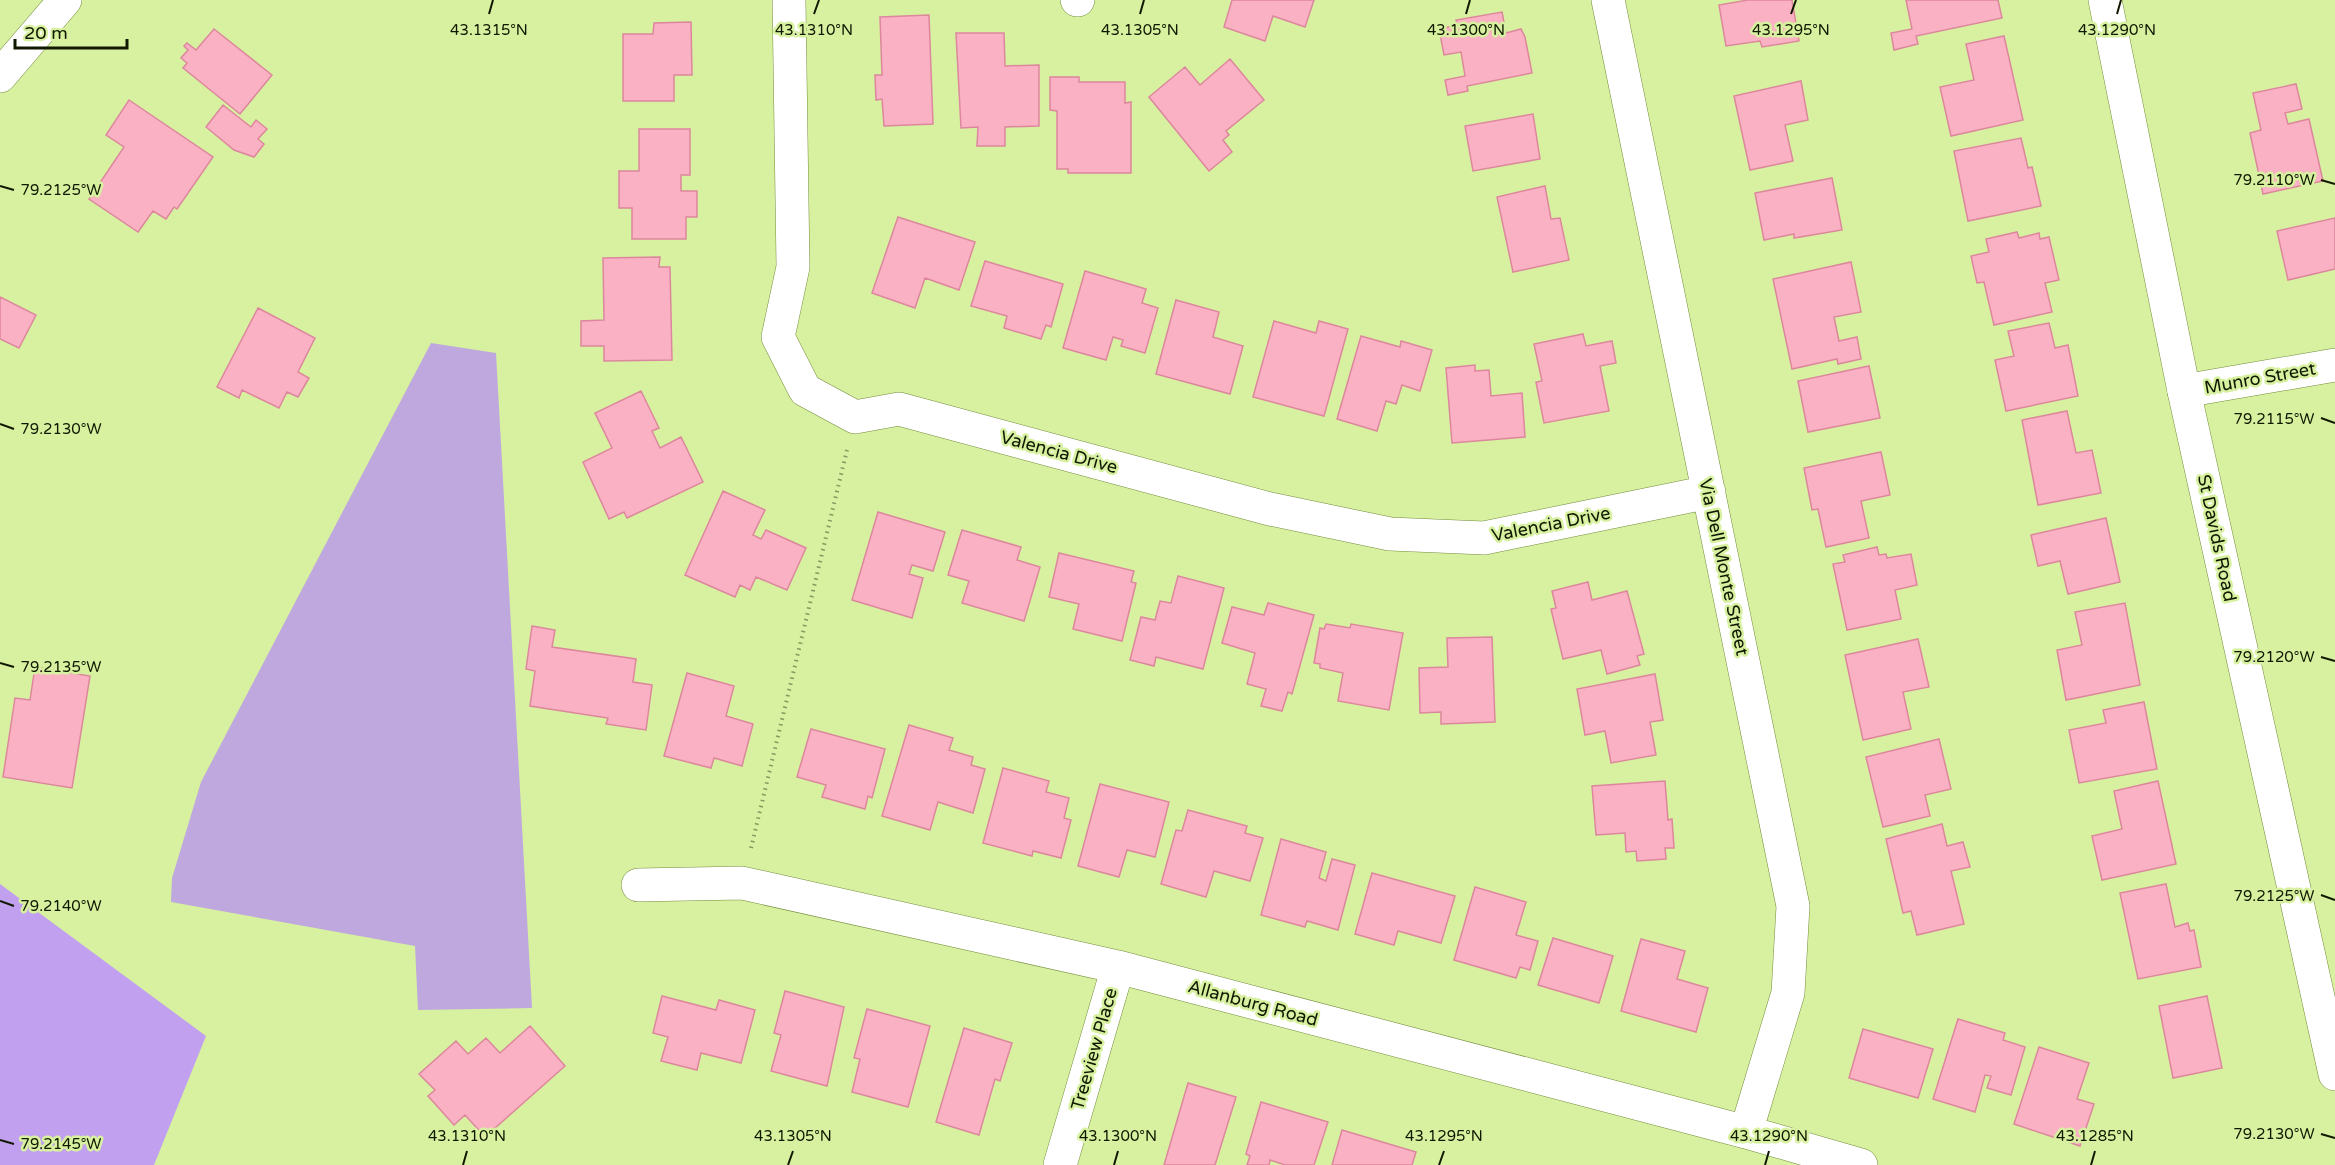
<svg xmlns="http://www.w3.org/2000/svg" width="2335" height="1165" font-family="'Varela Round',sans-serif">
  <rect width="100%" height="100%" fill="#d7f1a0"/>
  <path fill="#bea8de" d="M431,343L496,353L532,1008L418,1010L415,946L171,902L172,878L201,782Z"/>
  <path fill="#c2a0f0" d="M0,884L206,1036L154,1165H0Z"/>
  <path fill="#fab1c3" stroke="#dd879d" stroke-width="1.5" d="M1232,0H1314L1305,27L1273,16L1265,41L1224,27Z
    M1748,0H1792L1799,41L1762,47L1760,41L1726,46L1719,5Z
    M1906,0H1998L2002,18L1916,36L1918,44L1894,50L1891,33L1912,29Z
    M1502,12L1506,33L1521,29L1525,37L1532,73L1467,86L1468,91L1448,95L1445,80L1465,76L1461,52L1444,55L1439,29L1457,25L1456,20Z
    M929,15L933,124L884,126L882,99L876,100L875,75H882L880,17Z
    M691,22L692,75H674V101H623V34H653L654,23Z
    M214,29L272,75L240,114L183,68L187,63L181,58L188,50L184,46L187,43L196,50Z
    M956,33H1004L1005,66L1039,65V126L1005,127V146H977L978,127L961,128Z
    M2004,36L2023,120L1951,136L1940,87L1974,80L1966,44Z
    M1230,59L1264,100L1226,131L1229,135L1223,140L1232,152L1209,171L1149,97L1185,67L1200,85Z
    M1050,77H1079V82H1125V103L1131,102V173H1068V169H1057V111L1050,110Z
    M1801,81L1808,120L1785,125L1793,161L1750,170L1734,96Z
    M2296,84L2302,109L2285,113L2288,124L2309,119L2323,181L2263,194L2250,133L2261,130L2253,93Z
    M129,100L213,157L177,209L174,207L166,219L153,211L138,232L89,199L124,147L106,135Z
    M223,105L251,127L256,120L267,129L258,139L264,144L254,157L234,150L206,127Z
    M1533,114L1540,159L1473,171L1465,126Z
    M639,129H690V175H681V191H697V217H686V239H632V208H619V171H639Z
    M2021,138L2028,168L2032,167L2041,206L1968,221L1954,151Z
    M1832,178L1842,230L1794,238V234L1764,240L1755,193Z
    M1545,186L1551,219L1560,218L1569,260L1513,272L1497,197Z
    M898,217L975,242L959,290L925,278L915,308L872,293Z
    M2335,218V269L2288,280L2277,231Z
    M2017,232L2019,238L2039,233L2040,239L2049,237L2059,280L2045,283L2052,312L1994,325L1984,282L1977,283L1971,256L1989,252L1986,239Z
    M660,257L659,267H670L672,360L604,361V346H581V321L604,320L603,258Z
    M985,261L1063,284L1051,327L1046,325L1041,339L1004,328L1007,316L971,306Z
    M1851,262L1861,312L1834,317L1839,341L1857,337L1861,359L1838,364L1837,359L1792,369L1773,279Z
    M1085,271L1146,289L1142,303L1158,308L1145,353L1121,346L1123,340L1113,337L1106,360L1063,348Z
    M0,297L36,315L19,348L0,339Z
    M1176,300L1219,312L1213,337L1243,346L1230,394L1156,374Z
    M258,308L315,338L298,372L309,378L298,397L287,392L279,408L242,390L239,398L217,387Z
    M1274,321L1316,333L1319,321L1348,329L1324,416L1253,397Z
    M2049,323L2055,348L2068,345L2078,396L2006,411L1995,360L2014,356L2008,331Z
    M1583,334L1586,346L1612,341L1616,363L1600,366L1609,411L1544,423L1536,382L1542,381L1534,344Z
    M1361,336L1400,347L1401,341L1432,350L1420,391L1402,385L1396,404L1386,401L1377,431L1337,419Z
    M1475,365V371L1489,370L1491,396L1522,393L1525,437L1452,443L1446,368Z
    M1869,366L1880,418L1808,432L1798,381Z
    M641,391L659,428L652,431L660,448L681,437L703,482L627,518L624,512L609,519L583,462L612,448L595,413Z
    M2067,411L2076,453L2092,450L2101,493L2038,505L2022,420Z
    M1881,452L1890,495L1861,501L1869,538L1826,547L1818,509L1812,510L1804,468Z
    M723,491L765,510L753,535L761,539L766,530L806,548L787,590L756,577L750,590L740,585L735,597L685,575Z
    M878,512L945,532L933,571L912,565L909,574L923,578L912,618L852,600Z
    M2106,518L2120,582L2068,594L2060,561L2038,566L2031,535Z
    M962,530L1021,547L1017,560L1040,567L1024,621L962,603L969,581L948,575Z
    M1877,547L1879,555L1886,554L1887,558L1911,554L1917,585L1895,590L1901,619L1847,630L1833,564L1845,562L1843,555Z
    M1059,553L1134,571L1131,582L1136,583L1122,641L1073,629L1079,604L1049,597Z
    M1178,576L1224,588L1203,669L1156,657L1154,666L1130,660L1141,617L1155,620L1160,601L1171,603Z
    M1588,582L1592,600L1627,591L1644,654L1637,656L1640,665L1607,674L1601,650L1563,659L1551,609L1556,608L1552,591Z
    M1268,603L1314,615L1292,694L1288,692L1282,711L1261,706L1266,689L1247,684L1255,653L1222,643L1232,607L1264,615Z
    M2125,603L2140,685L2066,700L2057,650L2082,645L2075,612Z
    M1326,624L1350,628L1351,624L1403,633L1389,710L1338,701L1343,673L1320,668V664L1314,663L1320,628L1324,629Z
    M532,626L555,630L552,647L636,659L633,682L652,685L646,730L606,724L608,718L530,706L535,671L526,669Z
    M1492,637L1495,722L1441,724V712L1420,713L1419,668L1448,667L1447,638Z
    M1918,639L1929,687L1903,692L1911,729L1863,740L1845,655Z
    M35,667L90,676L72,788L3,777L15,698L30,700Z
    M687,673L734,686L726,716L753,724L742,766L714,758L711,768L664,756Z
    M1655,674L1663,720L1650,722L1656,755L1611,763L1605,731L1585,735L1577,689Z
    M2144,702L2157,769L2079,783L2069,730L2106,723L2103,710Z
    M909,725L953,738L949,750L973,757L971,765L985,769L973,813L938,802L930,830L882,816Z
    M811,729L885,749L872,798L868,796L865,809L822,797L826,785L797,777Z
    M1939,739L1951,789L1925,795L1930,816L1883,827L1866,757Z
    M1003,768L1049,781L1046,792L1069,798L1064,818L1071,820L1061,858L1033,851L1032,856L983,843Z
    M1665,781L1668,820L1672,819L1674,848H1665L1666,859L1637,861L1636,851L1626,852L1625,833L1596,835L1592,786Z
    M2158,781L2176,864L2102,880L2092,836L2122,829L2114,791Z
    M1100,784L1169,802L1155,857L1127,850L1119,877L1078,866Z
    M1188,810L1247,826L1245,833L1263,838L1250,881L1214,871L1206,897L1161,884L1176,830L1182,831Z
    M1942,824L1947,846L1963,842L1970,867L1951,871L1964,924L1917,935L1911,911L1903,913L1886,839Z
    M1281,839L1326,852L1319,878L1326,881L1332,859L1355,865L1338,930L1307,921L1305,927L1261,915Z
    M1372,873L1455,896L1441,943L1398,931L1394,945L1355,934Z
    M2166,884L2175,927L2188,923L2190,931L2194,930L2201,967L2138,979L2120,893Z
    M1475,887L1526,902L1516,935L1538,941L1530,970L1520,967L1516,978L1454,960Z
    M1553,938L1613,956L1599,1003L1538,985Z
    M1641,939L1685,951L1677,979L1708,988L1696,1032L1621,1011Z
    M785,991L844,1007L827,1086L771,1071L781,1035L774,1033Z
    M662,996L716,1010L719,1000L755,1010L741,1063L701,1053L697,1070L661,1061L668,1037L653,1033Z
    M2207,996L2222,1068L2173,1078L2159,1006Z
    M867,1009L930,1026L908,1107L852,1092L860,1059L854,1058Z
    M1958,1019L2005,1033L2003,1040L2025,1047L2011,1095L1987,1088L1991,1076L1985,1075L1975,1112L1933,1099Z
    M530,1026L565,1066L485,1137L465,1115L454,1125L428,1096L435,1090L419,1074L456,1041L468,1054L486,1038L500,1053Z
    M964,1028L1012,1043L1000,1081L995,1079L979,1135L936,1122Z
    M1863,1029L1933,1049L1918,1098L1849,1078Z
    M2039,1047L2089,1063L2077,1099L2094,1104L2080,1146L2014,1124Z
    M1188,1083L1236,1097L1215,1165H1164Z
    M1261,1102L1328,1122L1314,1165H1285L1270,1160L1269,1165H1247L1250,1156L1246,1154Z
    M1342,1130L1416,1152L1412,1165H1332Z"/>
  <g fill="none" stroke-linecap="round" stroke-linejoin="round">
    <defs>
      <path id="minor" d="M789,0L793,267L778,337L805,390L855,417L899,409L1270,509L1390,534L1484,538L1709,492
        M1077,0H1078
        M1608,0L1793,906L1788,993L1746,1132
        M2184,391L2335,365
        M638,885L742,883L1118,967L1746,1132L1861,1165
        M1060,1165L1118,967"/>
      <path id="tertiary" d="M2105,0L2184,391L2335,1074
        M0,76L65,0"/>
    </defs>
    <use href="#minor" stroke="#758c3d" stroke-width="34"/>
    <use href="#tertiary" stroke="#758c3d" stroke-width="34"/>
    <path stroke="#87995f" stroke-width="4" stroke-dasharray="1.5 4.5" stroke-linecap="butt" d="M751,848L847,450"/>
    <use href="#minor" stroke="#fff" stroke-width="33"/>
    <use href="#tertiary" stroke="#fff" stroke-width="33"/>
  </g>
  <path fill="none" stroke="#101800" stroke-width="2" d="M489,14L493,0M814,14L819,0M1140,14L1144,0M1466,14L1470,0M1791,14L1796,0M2117,14L2121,0M2321,180L2335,184M0,186L14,190M2321,418L2335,423M0,424L14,429M2321,657L2335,661M0,663L14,667M2321,895L2335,900M0,901L14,906M2321,1134L2335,1138M0,1140L14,1144M463,1165L467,1151M788,1165L793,1151M1114,1165L1118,1151M1439,1165L1444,1151M1765,1165L1769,1151M2091,1165L2095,1151"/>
  <g text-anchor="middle" stroke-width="5" stroke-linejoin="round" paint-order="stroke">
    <g font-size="18" fill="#101800" stroke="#d7f1a0">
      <text transform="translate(2260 378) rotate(-10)" y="6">Munro Street</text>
      <text transform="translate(1059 452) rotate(15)" y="6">Valencia Drive</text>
      <text transform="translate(1551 524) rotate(-11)" y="6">Valencia Drive</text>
      <text transform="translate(2217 538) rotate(78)" y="6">St Davids Road</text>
      <text transform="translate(1724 567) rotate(78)" y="6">Via Dell Monte Street</text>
      <text transform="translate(1253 1003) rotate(15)" y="6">Allanburg Road</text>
      <text transform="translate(1094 1049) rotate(-74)" y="6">Treeview Place</text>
    </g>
  </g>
  <g font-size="15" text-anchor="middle" fill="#101800" stroke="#d7f1a0" stroke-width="5" stroke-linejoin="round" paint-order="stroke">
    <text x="489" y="35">43.1315°N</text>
    <text x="814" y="35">43.1310°N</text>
    <text x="1140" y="35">43.1305°N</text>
    <text x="1466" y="35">43.1300°N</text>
    <text x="1791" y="35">43.1295°N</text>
    <text x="2117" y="35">43.1290°N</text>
    <text x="2274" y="185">79.2110°W</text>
    <text x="61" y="195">79.2125°W</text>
    <text x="2274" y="424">79.2115°W</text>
    <text x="61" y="434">79.2130°W</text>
    <text x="2274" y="662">79.2120°W</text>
    <text x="61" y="672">79.2135°W</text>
    <text x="2274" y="901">79.2125°W</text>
    <text x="61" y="911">79.2140°W</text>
    <text x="2274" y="1139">79.2130°W</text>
    <text x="467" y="1141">43.1310°N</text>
    <text x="793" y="1141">43.1305°N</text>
    <text x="1118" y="1141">43.1300°N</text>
    <text x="1444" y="1141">43.1295°N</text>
    <text x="1769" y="1141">43.1290°N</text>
    <text x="2095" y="1141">43.1285°N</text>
    <text x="61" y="1149">79.2145°W</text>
  </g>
  <path d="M15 39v9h112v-9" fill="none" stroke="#101800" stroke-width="3"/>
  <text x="24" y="39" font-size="18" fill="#101800" stroke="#d7f1a0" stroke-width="4.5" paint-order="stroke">20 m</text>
</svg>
